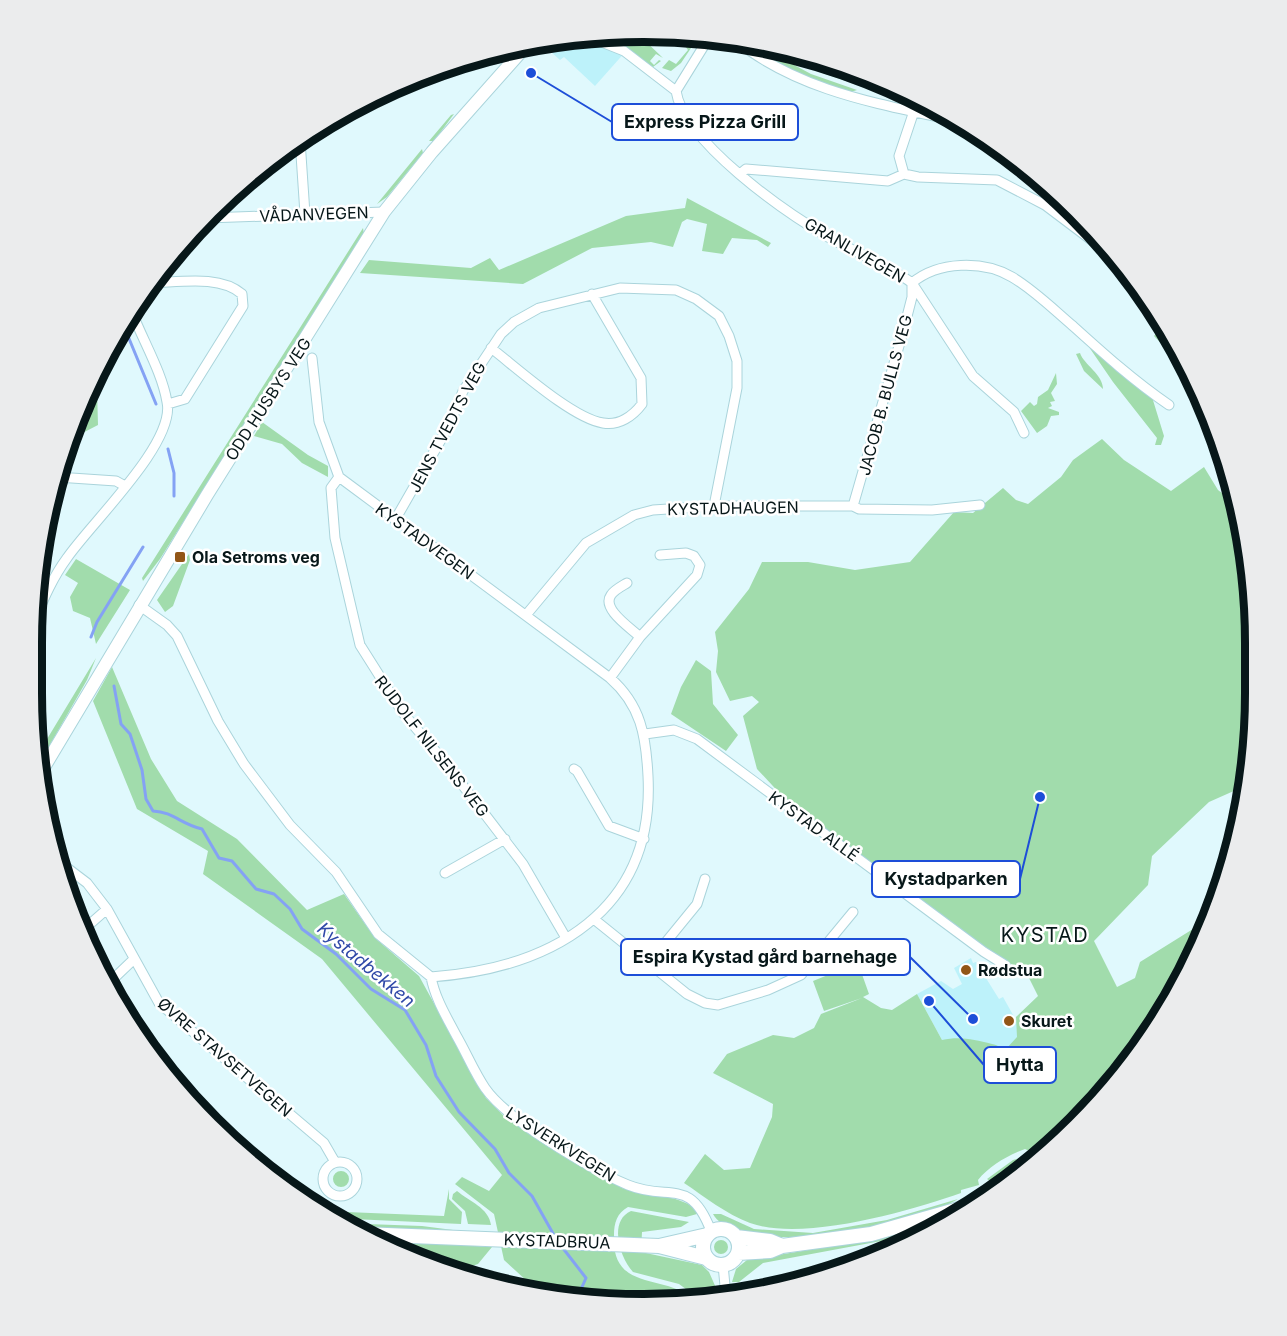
<svg xmlns="http://www.w3.org/2000/svg" width="1287" height="1336" font-family="Inter,sans-serif">
  <rect width="100%" height="100%" fill="#e0f9fd"/>
  <path fill="#bdf2fa" d="M598,34L627,50L595,86L564,57L560,60L541,43Z
    M971,958L973,963L976,962L999,999L1003,997L1036,1056L942,1040L917,994L941,981L953,989L962,984L954,968Z"/>
  <path fill="#a1dcac" d="M613,33L624,34L620,38L628,45L638,34L663,58L656,54L650,61L654,65L659,60L661,61L653,67L612,41L610,38Z
    M693,36H699L681,63L671,71L662,68L669,60L676,64L688,50L685,46Z
    M742,41L755,44L811,74L857,90C836,99 762,54 742,41Z
    M768,47L840,64L871,78L865,86C830,77 798,65 768,47Z
    M874,79L911,96L869,87Z
    M454,114L434,141H429L451,115Z
    M422,149L423,153L387,197L377,204Z
    M687,198L771,243L768,247L757,240L732,238L723,254L702,251L707,224L687,219L682,222L673,247L651,242L592,248L523,284L360,273L369,260L471,268L490,258L499,270L626,216L685,208Z
    M363,228L364,234L160,559L143,581L142,578Z
    M1163,325L1192,372L1190,373L1154,336Z
    M1089,347L1152,397L1164,436L1161,445H1155L1157,438L1113,382Z
    M1080,353C1084,365 1103,374 1103,389L1084,371L1076,354Z
    M1056,373L1057,384L1051,393L1055,401L1050,402L1052,406L1048,408L1059,412V415L1051,416L1047,426L1037,433L1021,411L1030,402L1034,406L1037,404L1038,397L1048,390Z
    M93,383L97,388L98,425L67,441Z
    M262,422L308,455L328,466V477L302,463L282,444L254,436Z
    M1102,439L1124,460L1171,491L1204,467L1218,490L1231,500L1237,498L1254,603V733L1244,794L1236,790L1209,802L1152,856L1148,885L1094,941L1117,987L1135,978L1140,962L1209,919L1192,963L1129,1065L1042,1157L1025,1149C1008,1155 989,1166 978,1180L979,1185L961,1190V1193C910,1211 803,1242 750,1223C726,1214 705,1197 684,1183L705,1154L724,1170L750,1168L772,1117L773,1104L713,1073L727,1054L773,1035L794,1038L814,1028L821,1014L862,998L824,1011L813,981L858,963L869,994L863,997L881,1008L892,1010L917,994L942,1040C961,1036 974,1040 992,1044C998,1045 1000,1048 1006,1049L1017,1037L1016,1017L1038,996L1026,972L1000,958L785,799L757,769L743,716L759,702L752,696L730,701L716,672L718,651L715,632L749,589L762,562H808L855,570L910,562L954,512L973,513L1003,488L1016,500L1028,504L1061,477L1073,460Z
    M189,554L190,560L173,606L165,612L157,600Z
    M76,559L130,590L96,644L90,618L73,611L70,597L78,583L65,575Z
    M96,658L87,680L39,764L38,754Z
    M696,660L711,671L713,704L738,735L726,751L671,714L681,687Z
    M112,667L151,759L177,801L237,839L307,910L344,894L375,938L419,976L486,1098L506,1118L622,1188C647,1197 675,1193 696,1209L697,1214L686,1217L628,1207C617,1213 614,1223 614,1235C611,1294 667,1272 695,1301L563,1299L556,1298L546,1286L528,1282L504,1260L494,1214L455,1184L462,1177L489,1191L502,1175L322,959L203,874L208,851L137,809L93,701Z
    M1027,1156L1035,1161L1021,1171L991,1182L987,1179L1013,1160Z
    M333 1179a8 8 0 1 1 16 0a8 8 0 1 1-16 0Z
    M449,1189V1199L462,1212L461,1224L331,1218L322,1211L444,1216Z
    M457,1191C469,1201 489,1208 491,1225L468,1224L465,1211L452,1199L453,1194Z
    M958,1199C919,1224 741,1262 713,1214H721L754,1229L813,1233L887,1220Z
    M631,1211L689,1222L681,1227L642,1232L641,1252L702,1265L709,1272L720,1297L701,1300L679,1284L633,1272C620,1258 608,1221 631,1211Z
    M957,1217L933,1230L908,1236L763,1263L739,1282H732L736,1269L747,1260L864,1241Z
    M339,1223L422,1226L453,1230L349,1228Z
    M714 1247a7 7 0 1 1 14 0a7 7 0 1 1-14 0Z
    M376,1240L492,1247L478,1264L451,1273Z"/>
  <g fill="none" stroke-linecap="round" stroke-linejoin="round">
    <path stroke="#84a2f4" stroke-width="3" d="M123,324L156,404
      M168,449L174,473V496
      M91,637L97,622L143,547
      M114,686L121,724L130,734L142,770L146,799L153,811C174,812 180,824 202,829L219,858L232,861L256,889L274,894L290,909L302,929L336,954L371,989L405,1010L426,1045L436,1076L459,1112L495,1149L509,1173L532,1196L555,1237
      M562,1247L586,1278L582,1287L581,1300"/>
    <defs>
      <path id="minor" d="M710,36L676,91C684,142 785,212 828,237C856,253 886,264 912,283L973,376L1014,412L1024,433
        M734,39C799,92 881,104 961,122
        M604,43L624,51L676,91
        M914,111L899,156L904,174L918,177L997,180L1045,205L1102,248
        M300,140L305,214
        M740,174L746,169L888,181L904,174
        M207,218L384,212
        M153,283C181,282 220,275 242,294L243,306L185,399L168,404
        M912,283C938,261 983,260 1012,277C1034,290 1053,309 1073,326C1104,354 1134,381 1169,405
        M491,348C517,368 572,418 603,423C619,426 633,416 642,404L641,378L592,294
        M57,477L116,481L125,486
        M339,477L331,488L335,538L360,645L403,713L444,761L523,864L566,938
        M853,506L903,332L912,297V285
        M395,520L450,424L463,391L501,334L514,322L539,308L620,288L676,290L696,299L719,316L729,336L737,361V388L714,506
        M627,583C622,586 614,590 611,595C601,609 631,628 640,637
        M139,605L167,625L177,636L218,721L244,764L290,825L336,872L378,934L431,977C552,968 655,911 648,776C646,736 641,705 610,678L339,477L319,422L312,358
        M526,615L586,543L634,515L653,510L714,506H853L859,509L932,510L980,505
        M35,619C44,598 53,577 67,558C90,524 176,443 167,402C162,372 143,341 132,312
        M610,678L640,637L697,575L700,565L694,556L686,553L660,555
        M645,734L674,730L697,739L984,952L1005,965
        M574,769L577,771L609,826L644,839
        M58,861L87,883L107,909L159,1003L324,1143L335,1162
        M445,873L505,839
        M595,920L687,994L705,1003L718,1005L768,990L801,975L853,912
        M81,932L107,909
        M648,964L697,904L705,879
        M431,977C435,998 446,1016 456,1035C466,1052 474,1072 485,1088C507,1120 590,1169 628,1185C670,1202 690,1176 711,1231
        M110,982L133,960
        M323 1179a17 17 0 1 1 34 0a17 17 0 1 1-34 0Z
        M723,1265L726,1296
        M811,1280V1279"/>
      <path id="tertiary" d="M40,774L207,495L384,212L432,152L527,45"/>
      <path id="secondary" d="M703 1247a18 18 0 1 1 36 0a18 18 0 1 1-36 0Z
        M362,1234L659,1246L706,1258
        M736,1237L770,1241L782,1246
        M659,1246L707,1235
        M738,1253L770,1251L782,1246L871,1234L973,1205"/>
    </defs>
    <use href="#minor" stroke="#aad4db" stroke-width="11"/>
    <use href="#tertiary" stroke="#aad4db" stroke-width="14"/>
    <use href="#secondary" stroke="#aad4db" stroke-width="16"/>
    <use href="#minor" stroke="#fff" stroke-width="9"/>
    <use href="#tertiary" stroke="#fff" stroke-width="12"/>
    <use href="#secondary" stroke="#fff" stroke-width="14"/>
  </g>
  <g fill="#925617" stroke="#fff" stroke-width="2">
    <rect x="174" y="551" width="12" height="12" rx="3"/>
    <circle cx="966" cy="970" r="6"/>
    <circle cx="1009" cy="1021" r="6"/>
  </g>
  <g text-anchor="middle" stroke-width="5" stroke-linejoin="round" paint-order="stroke">
    <g font-size="16" fill="#071719" stroke="#fff">
      <text transform="translate(314 214) rotate(-2)" y="6">VÅDANVEGEN</text>
      <text transform="translate(855 250) rotate(30)" y="6">GRANLIVEGEN</text>
      <text transform="translate(885 395) rotate(-75)" y="6">JACOB B. BULLS VEG</text>
      <text transform="translate(268 399) rotate(-57)" y="6">ODD HUSBYS VEG</text>
      <text transform="translate(447 427) rotate(-62)" y="6">JENS TVEDTS VEG</text>
      <text transform="translate(733 508) rotate(-1)" y="6">KYSTADHAUGEN</text>
      <text transform="translate(425 541) rotate(36)" y="6">KYSTADVEGEN</text>
      <text transform="translate(432 746) rotate(52)" y="6">RUDOLF NILSENS VEG</text>
      <text transform="translate(814 826) rotate(36)" y="6">KYSTAD ALLÉ</text>
      <text transform="translate(225 1057) rotate(41)" y="6">ØVRE STAVSETVEGEN</text>
      <text transform="translate(561 1144) rotate(32)" y="6">LYSVERKVEGEN</text>
      <text transform="translate(557 1241) rotate(2)" y="6">KYSTADBRUA</text>
    </g>
    <g font-size="16" font-weight="bold" fill="#071719" stroke="#fff" text-anchor="start">
      <text x="192" y="563">Ola Setroms veg</text>
      <text x="978" y="976">Rødstua</text>
      <text x="1021" y="1027">Skuret</text>
    </g>
    <g font-size="18" font-style="italic" fill="#3049a8" stroke="#fff">
      <text transform="translate(366 965) rotate(40)" y="6">Kystadbekken</text>
    </g>
    <g font-size="20" letter-spacing="1.5" fill="#071719" stroke="#fff">
      <text x="1045" y="942">KYSTAD</text>
    </g>
  </g>
  <path d="M0 0H1287V1336H0ZM643 42H644A601 601 0 0 1 1245 643V693A601 601 0 0 1 644 1294H643A601 601 0 0 1 42 693V643A601 601 0 0 1 643 42Z" fill="#ebeced" fill-rule="evenodd"/>
  <path fill="none" stroke="#071719" stroke-width="8" d="M643 42H644A601 601 0 0 1 1245 643V693A601 601 0 0 1 644 1294H643A601 601 0 0 1 42 693V643A601 601 0 0 1 643 42Z"/>
  <path fill="none" stroke="#1d4ed8" stroke-width="2" d="M531 73L612 122M1040 797L1020 879M973 1019L910 957M929 1001L984 1065"/>
  <g fill="#1d4ed8" stroke="#fff" stroke-width="2">
    <circle cx="531" cy="73" r="6"/>
    <circle cx="1040" cy="797" r="6"/>
    <circle cx="973" cy="1019" r="6"/>
    <circle cx="929" cy="1001" r="6"/>
  </g>
  <g fill="#fff" stroke="#1d4ed8" stroke-width="2">
    <rect x="612" y="104" width="186" height="36" rx="6"/>
    <rect x="872" y="861" width="148" height="36" rx="6"/>
    <rect x="621" y="939" width="289" height="36" rx="6"/>
    <rect x="984" y="1047" width="72" height="36" rx="6"/>
  </g>
  <g font-size="18" text-anchor="middle" font-weight="bold" fill="#071719">
    <text x="705" y="128">Express Pizza Grill</text>
    <text x="946" y="885">Kystadparken</text>
    <text x="765" y="963">Espira Kystad gård barnehage</text>
    <text x="1020" y="1071">Hytta</text>
  </g>
</svg>
